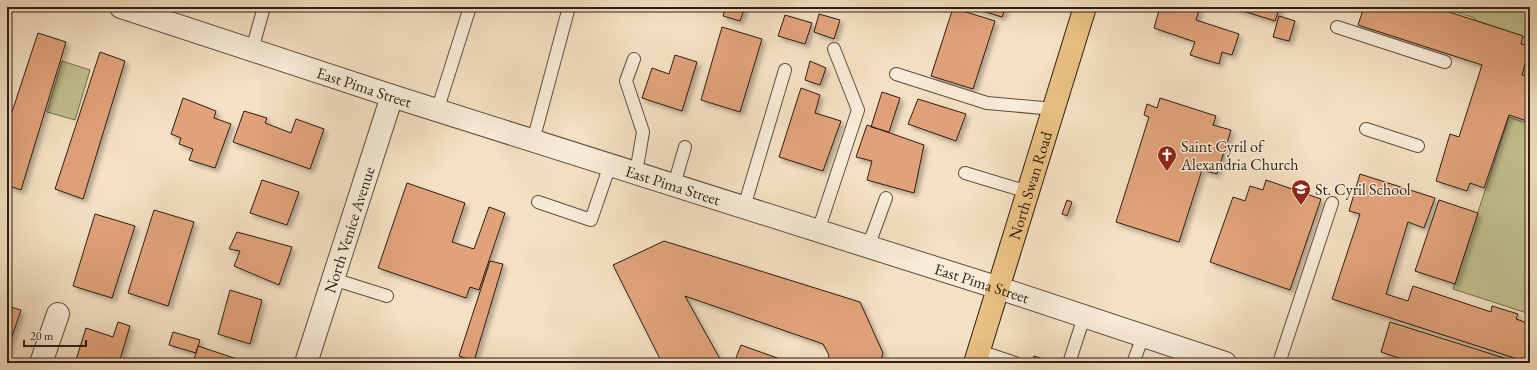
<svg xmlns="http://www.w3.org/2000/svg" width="1537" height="370" font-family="'EB Garamond',serif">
  <defs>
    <filter id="shadow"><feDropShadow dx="3.5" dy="3.5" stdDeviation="2" flood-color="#0004"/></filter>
  </defs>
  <rect width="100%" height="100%" fill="#f4e0c3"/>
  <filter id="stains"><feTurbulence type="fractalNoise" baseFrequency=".005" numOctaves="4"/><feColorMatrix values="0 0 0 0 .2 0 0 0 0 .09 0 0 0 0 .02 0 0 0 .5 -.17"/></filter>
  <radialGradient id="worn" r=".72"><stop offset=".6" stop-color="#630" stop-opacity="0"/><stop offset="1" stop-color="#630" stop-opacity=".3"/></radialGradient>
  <path fill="#c2c08f" stroke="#786f51" d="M1441,7H1530V39L1474,20L1475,18Z
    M62,61L90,70L75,120L47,112Z
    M1509,117L1530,124V314L1453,289Z"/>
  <path fill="#e1a27a" stroke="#2d1e13" filter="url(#shadow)" d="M726,7H745L740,21L723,16Z
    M970,7H1006L1002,17Z
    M1160,7H1200L1196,20L1239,34L1232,55L1222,52L1219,64L1190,55L1195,42L1154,28Z
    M1230,7H1280L1275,21Z
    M1364,7H1434L1523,36L1521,44L1530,46L1522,75L1530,77V122L1509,115L1484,188L1470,183L1467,191L1436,181L1450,134L1459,137L1482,65L1358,25Z
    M953,8L995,21L973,89L931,76Z
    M819,14L840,20L834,39L814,32Z
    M785,15L812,23L805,44L778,36Z
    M1279,16L1295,21L1289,41L1273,37Z
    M722,27L762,39L740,112L701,100Z
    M38,33L66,42L21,190L7,185V127Z
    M100,52L125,61L83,199L55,189Z
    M675,55L697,62L682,111L642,98L652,68L669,74Z
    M810,61L826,68L820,85L805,80Z
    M801,88L820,95L815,113L841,121L823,171L779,157Z
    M882,92L900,98L889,132L871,127Z
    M183,98L216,111L214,118L231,124L215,168L189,160L193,149L179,144L181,138L171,134Z
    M1160,98L1216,116L1213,125L1231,130L1217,174L1202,170L1179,242L1116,222L1149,117L1144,115L1147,104L1157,108Z
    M918,99L966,114L956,141L908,124Z
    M244,111L267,118L265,123L291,133L296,119L324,129L310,169L233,142Z
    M867,125L924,145L914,193L867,180L872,161L856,157Z
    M1360,174L1435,198L1424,228L1408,222L1386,294L1408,301L1413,286L1491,312L1492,306L1518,314L1516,319L1530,324V363L1332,299L1360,214L1349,211Z
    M262,180L299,192L287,225L250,213Z
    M1266,180L1321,199L1290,290L1210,262L1233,197L1245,201L1250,186L1263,190Z
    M407,183L465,203L452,242L474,249L489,207L505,213L479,290L470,287L466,298L378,268Z
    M1067,200L1072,202L1067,216L1062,214Z
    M1439,200L1478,213L1455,284L1415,271Z
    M154,210L194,222L168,306L128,293Z
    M95,214L135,226L112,298L73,286Z
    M237,232L292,247L279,285L234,266L240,251L229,249Z
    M664,241L860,302L883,353L880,363H827L829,355L823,344L685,296L720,359L719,363H662L613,265Z
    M490,261L503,264L474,361L459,356Z
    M230,290L262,300L250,344L218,334Z
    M7,306L21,310L7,351Z
    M118,322L130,326L119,363H75L86,328L113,337Z
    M1390,322L1520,363H1414L1381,352Z
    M173,332L200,340L196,353L169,345Z
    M741,345L791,363H734Z
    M198,346L243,361L242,363H193Z
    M1034,356L1049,361V363H1032Z"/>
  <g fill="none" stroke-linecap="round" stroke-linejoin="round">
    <defs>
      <path id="service" d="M1337,27L1445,62
        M252,50L264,7
        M634,59L626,81L643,132L636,173
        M896,74L987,103L1054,109
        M437,111L470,7
        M1366,129L1418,146
        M533,141L569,7
        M965,173L1028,192
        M674,185L685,147
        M538,202L591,220L610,165
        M744,207L785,70
        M818,231L858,110L834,49
        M868,247L886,198
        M333,279L387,296
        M979,351L1015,363
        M1069,363L1084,317
        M1133,363L1143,336
        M1279,363L1332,203"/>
      <g id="minor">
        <path d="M41,363L58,314"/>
        <path id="s1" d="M306,363L392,96"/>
      </g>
      <g id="tertiary">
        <path id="s2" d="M121,7L392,96L999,288L1225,363"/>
      </g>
      <g id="primary">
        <path id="s3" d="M975,363L1085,7"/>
      </g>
    </defs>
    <use href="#service" stroke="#5f4e3f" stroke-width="14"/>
    <use href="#minor" stroke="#5f4e3f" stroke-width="24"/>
    <use href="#tertiary" stroke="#5f4e3f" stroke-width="24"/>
    <use href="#primary" stroke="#2d1e13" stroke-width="24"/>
    <use href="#service" stroke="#f8ebd8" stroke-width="12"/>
    <use href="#minor" stroke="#f8ebd8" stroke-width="22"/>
    <use href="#tertiary" stroke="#f8ebd8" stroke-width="22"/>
    <use href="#primary" stroke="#eac082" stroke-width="22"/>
  </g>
  <defs>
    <symbol id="church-pin" viewBox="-11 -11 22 30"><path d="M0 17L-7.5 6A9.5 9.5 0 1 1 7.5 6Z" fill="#8f2418" stroke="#f8ebd8"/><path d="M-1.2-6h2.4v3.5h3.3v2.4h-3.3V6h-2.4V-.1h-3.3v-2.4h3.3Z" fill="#fff"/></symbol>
    <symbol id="school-pin" viewBox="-11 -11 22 30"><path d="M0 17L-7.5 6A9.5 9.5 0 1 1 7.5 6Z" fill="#8f2418" stroke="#f8ebd8"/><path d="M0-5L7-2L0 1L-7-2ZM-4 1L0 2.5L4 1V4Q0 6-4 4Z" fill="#fff"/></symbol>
  </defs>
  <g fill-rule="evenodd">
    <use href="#church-pin" x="1156" y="144" width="22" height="30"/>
    <use href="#school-pin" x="1290" y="178" width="22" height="30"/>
  </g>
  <g text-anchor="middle" stroke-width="3" stroke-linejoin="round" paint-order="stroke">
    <g font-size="16" fill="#2d1e13" stroke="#f8ebd8">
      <text dy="6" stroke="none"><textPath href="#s2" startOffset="256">East Pima Street</textPath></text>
      <text dy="6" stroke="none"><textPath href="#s2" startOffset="580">East Pima Street</textPath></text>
      <text dy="6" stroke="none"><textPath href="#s3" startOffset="186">North Swan Road</textPath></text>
      <text dy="6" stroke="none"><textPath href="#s1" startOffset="140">North Venice Avenue</textPath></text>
      <text dy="6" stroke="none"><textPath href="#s2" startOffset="904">East Pima Street</textPath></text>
    </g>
    <g font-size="16" fill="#2d1e13" stroke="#f8ebd8" text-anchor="start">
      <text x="1181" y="152">Saint Cyril of<tspan x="1181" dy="18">Alexandria Church</tspan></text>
      <text x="1315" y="195">St. Cyril School</text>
    </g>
  </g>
  <rect width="1537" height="370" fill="none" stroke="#f4e0c3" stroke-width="24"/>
  <rect x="8" y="8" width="1521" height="354" fill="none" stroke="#2d1e13" stroke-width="2"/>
  <rect x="12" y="12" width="1513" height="346" fill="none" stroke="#2d1e13"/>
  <path d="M24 340v6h62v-6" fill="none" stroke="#2d1e13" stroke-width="2"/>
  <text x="30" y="340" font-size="12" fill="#2d1e13" stroke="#f8ebd8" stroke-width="3" paint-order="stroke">20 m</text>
  <rect width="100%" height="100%" filter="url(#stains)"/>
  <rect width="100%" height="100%" fill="url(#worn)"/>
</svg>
